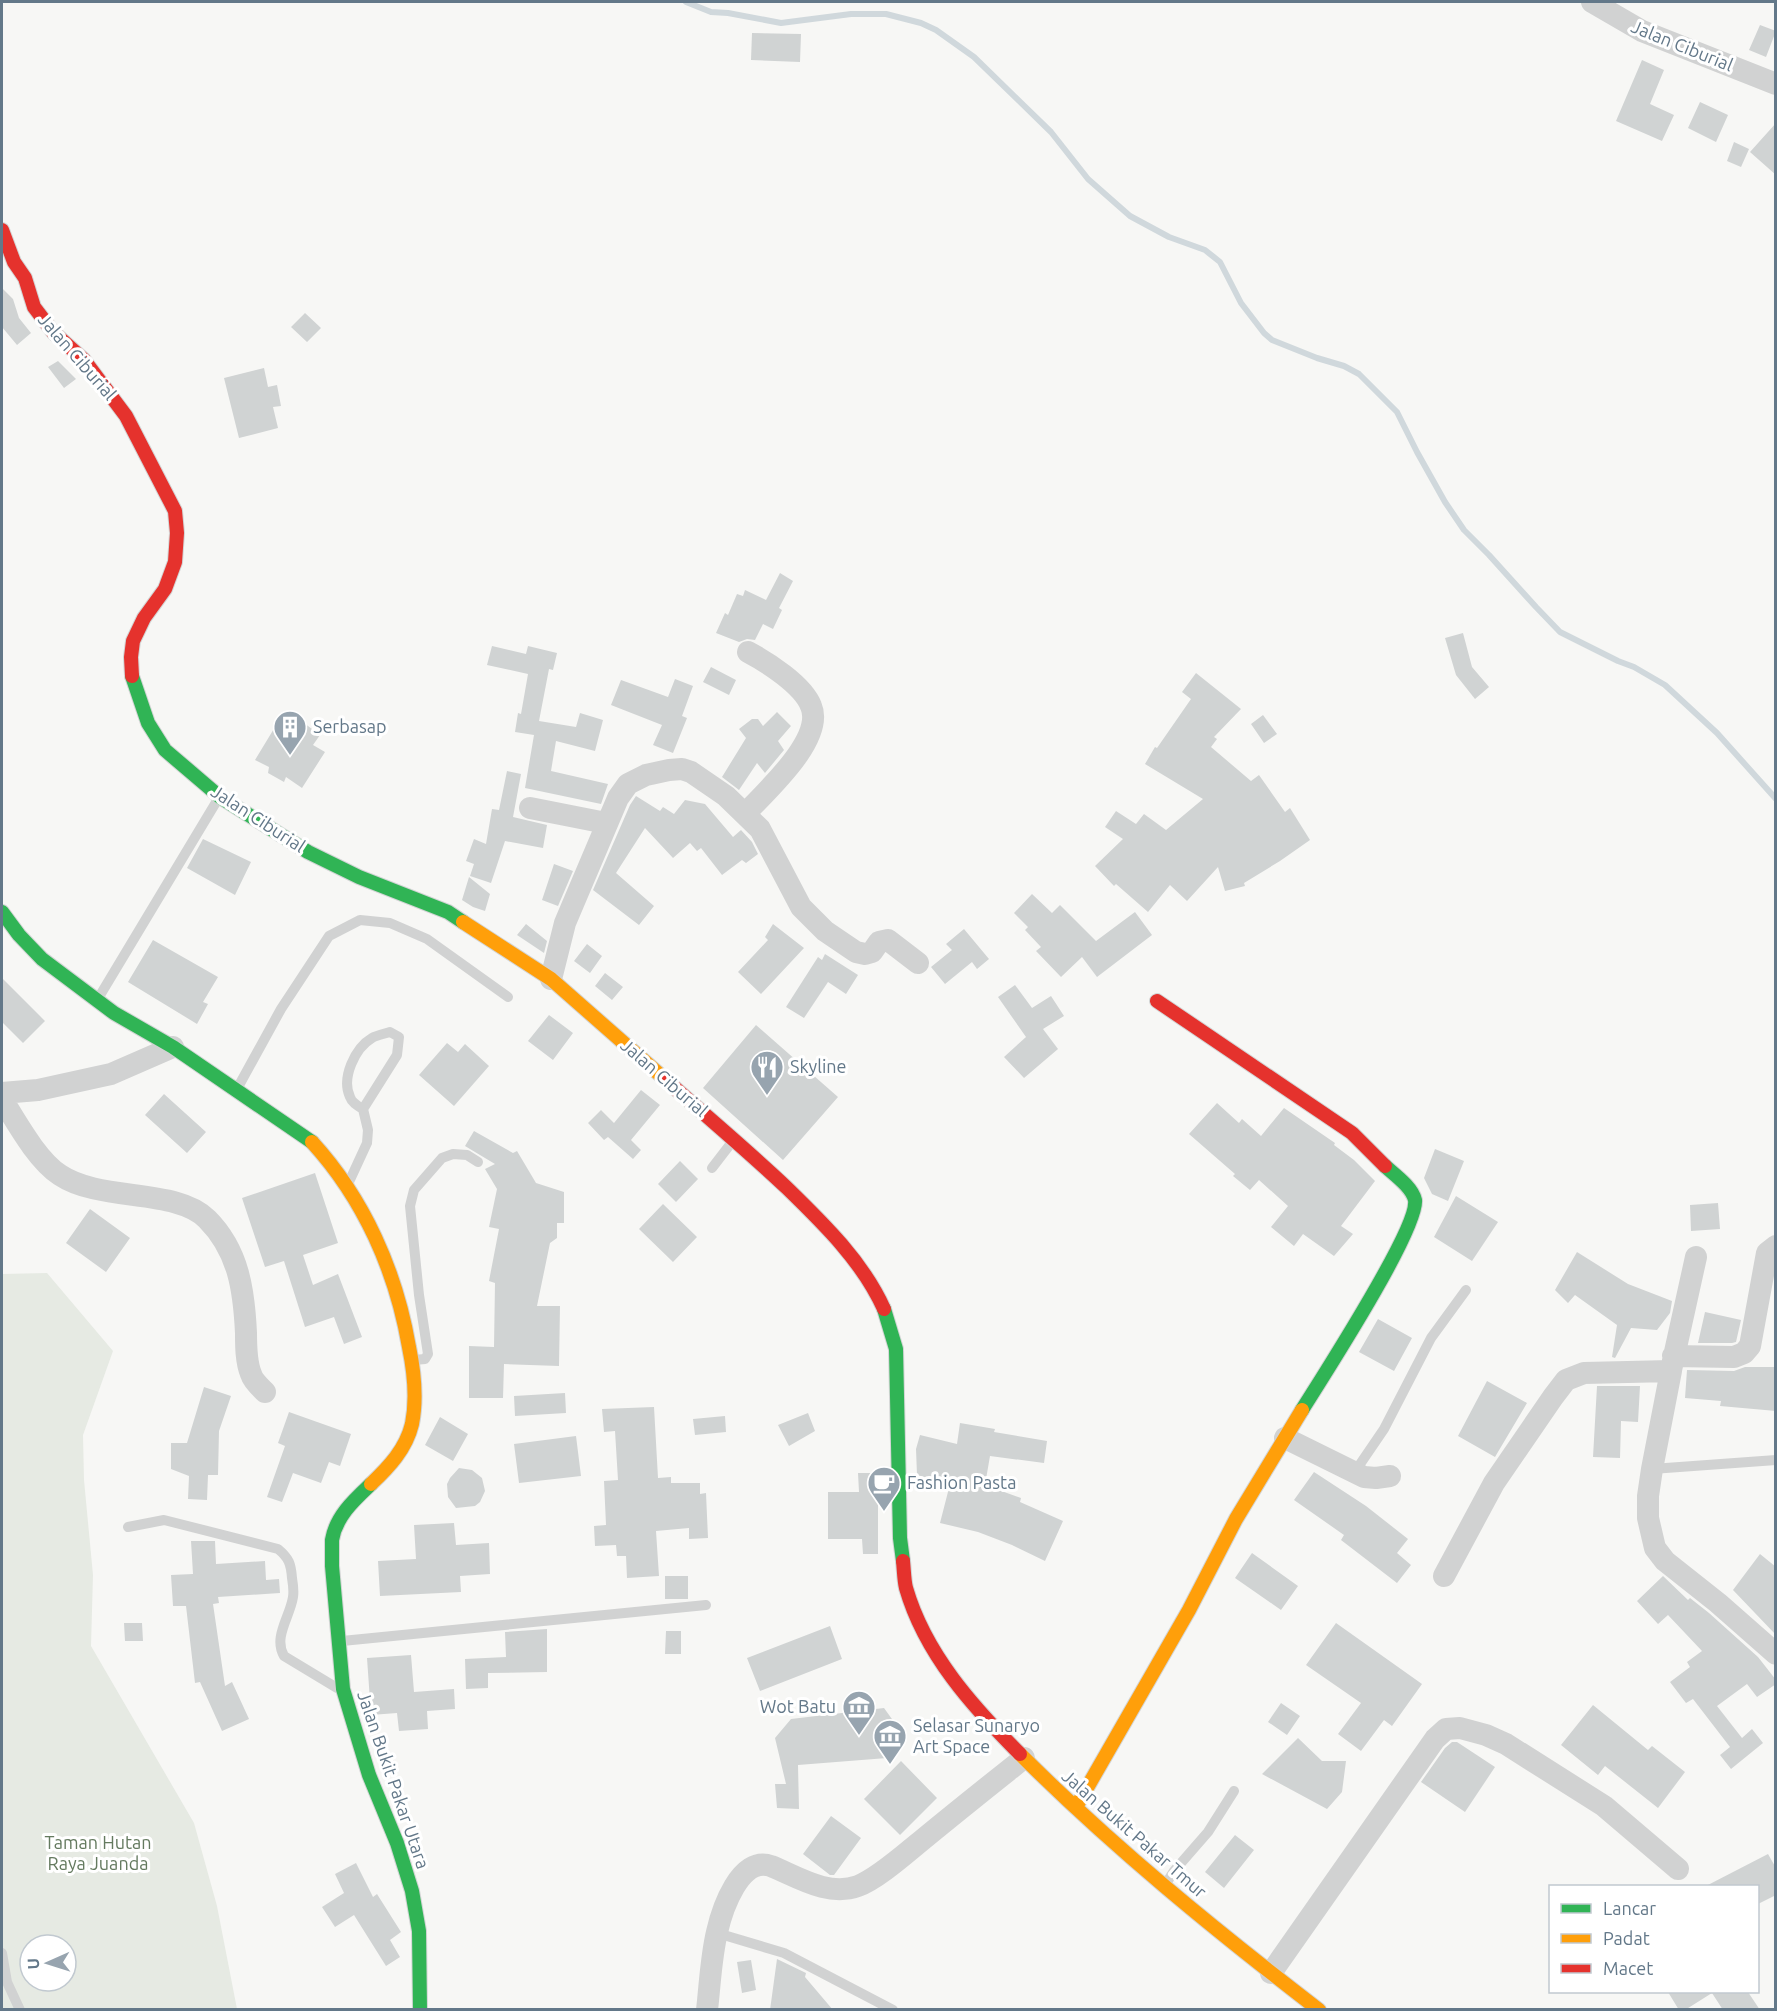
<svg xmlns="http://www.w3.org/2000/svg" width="1777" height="2011" font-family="Ubuntu,sans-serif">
  <rect width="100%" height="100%" fill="#f7f7f5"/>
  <path fill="#e6eae3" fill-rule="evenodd" d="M47,1273L113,1351L83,1435L84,1480L93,1575L91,1646L194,1823L217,1906L237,2009H2V1274ZM30,1945H66V1981H30Z"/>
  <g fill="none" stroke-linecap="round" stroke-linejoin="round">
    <path stroke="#d0d8dc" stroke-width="6" d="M686,2L711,12L728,13L781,23L851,14H886L921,23L936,30L974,57L1051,132L1088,179L1130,216L1169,237L1205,250L1220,262L1241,303L1264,333L1272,340L1317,358L1344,366L1359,374L1397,412L1417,452L1445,502L1464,530L1489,555L1536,607L1560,632L1618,661L1634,667L1665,685L1717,733L1776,799"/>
  </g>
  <path fill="#d0d3d3" d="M1760,25L1776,31L1766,57L1749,50Z
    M752,33L801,34L800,62L751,60Z
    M1642,60L1664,70L1650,104L1674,115L1662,141L1616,121Z
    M1700,102L1728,115L1716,142L1688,128Z
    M1776,123V175L1750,152Z
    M1734,142L1749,149L1741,167L1727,161Z
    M2,288L13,299L19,318L31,333L17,345L2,327Z
    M305,313L321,328L307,342L291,327Z
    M58,361L76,379L64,388L48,367Z
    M264,368L268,387L277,385L281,406L273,407L278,428L239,438L224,378Z
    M780,573L793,581L779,608L782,610L773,629L763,624L755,640L747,639L739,642L716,633L725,613L728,615L737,594L743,596L745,590L766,600Z
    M1463,633L1472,667L1489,687L1475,699L1456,675L1445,638Z
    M492,646L526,654L528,646L557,653L553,670L549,669L539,721L576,727L580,713L603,720L595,751L556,741L551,771L608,784L601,804L525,788L534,735L515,732L518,713L521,714L528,674L487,665Z
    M711,667L736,680L729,695L703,682Z
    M1196,673L1241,709L1214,737L1217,739L1211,747L1251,781L1259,775L1285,812L1290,808L1310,840L1280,861L1244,883L1245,886L1225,891L1218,867L1187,901L1170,885L1148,912L1116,884L1114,886L1095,866L1123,839L1105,827L1116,811L1136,824L1144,814L1166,830L1203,799L1145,764L1155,747L1157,748L1191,699L1182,692Z
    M675,679L693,686L682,716L687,718L673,753L653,745L662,725L611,705L621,680L668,697Z
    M777,712L791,726L778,741L784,750L765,773L757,763L739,790L722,777L746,738L739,729L752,719H758L763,726Z
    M1263,715L1277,734L1264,743L1251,724Z
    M300,720L320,735L313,745L325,752L302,788L286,777L284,782L268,773L269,767L255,760L275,727L289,736Z
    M507,771L521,774L513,817L547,825L543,848L505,841L491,883L470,876L474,864L466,861L474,839L486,844L492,809L499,810Z
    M636,796L660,811L663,807L674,814L685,800L705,804L733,837L741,830L752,842L758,854L746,863L742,860L722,875L701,848L697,851L690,843L673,858L645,828L616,873L654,906L639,925L593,890L630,805Z
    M203,839L251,862L235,895L187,868Z
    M554,864L573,871L558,906L542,900Z
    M469,877L490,894L485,911L473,907L462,900Z
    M1032,894L1052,913L1060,905L1096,941L1135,912L1152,935L1097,977L1082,957L1061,977L1036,951L1041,947L1025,930L1028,927L1014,913Z
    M526,924L547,941L544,953L517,935Z
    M773,924L804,948L761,994L738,972L768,940L765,937Z
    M964,929L989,959L977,969L972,962L945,984L931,967L952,950L946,944Z
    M153,940L218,977L203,1002L208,1004L197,1024L128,982Z
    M587,944L602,956L590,973L574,961Z
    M825,954L858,975L846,994L828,982L804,1018L786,1007L818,957L822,960Z
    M605,973L623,987L612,1000L595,986Z
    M2,978L45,1021L23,1043L2,1022Z
    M1015,985L1032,1008L1051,996L1064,1016L1043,1029L1058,1049L1024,1078L1004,1057L1026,1037L998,997Z
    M549,1015L573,1033L553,1060L528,1041Z
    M756,1025L838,1097L783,1160L703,1088Z
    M447,1043L458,1052L465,1044L489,1066L454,1106L419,1075Z
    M641,1090L660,1105L631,1140L641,1150L633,1159L608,1137L604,1140L588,1123L601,1110L614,1123Z
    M164,1094L206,1132L187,1153L145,1115Z
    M1217,1103L1239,1123L1242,1119L1261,1136L1284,1108L1335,1143L1334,1145L1354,1160L1375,1181L1341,1226L1353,1234L1334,1256L1303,1234L1294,1246L1271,1227L1288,1206L1259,1180L1250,1190L1233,1176L1235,1174L1189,1134Z
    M474,1131L513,1153L517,1151L536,1183L564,1192V1223H557V1238L550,1243L537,1306H560L559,1366L504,1364L503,1398H469V1346L494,1347L495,1283L489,1281L499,1229L489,1227L497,1189L485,1169L495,1164L465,1146Z
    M1435,1149L1464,1161L1448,1201L1432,1194L1424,1178Z
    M680,1161L698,1179L676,1202L658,1184Z
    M315,1173L338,1243L303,1255L313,1285L338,1274L362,1337L344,1344L334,1317L305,1327L284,1261L265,1267L242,1198Z
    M1456,1196L1498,1222L1472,1261L1434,1237Z
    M1718,1203L1720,1229L1691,1231L1690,1205Z
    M663,1204L697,1237L673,1262L639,1229Z
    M90,1209L130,1238L106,1272L66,1243Z
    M1577,1252L1628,1284L1672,1301L1670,1313L1657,1330L1631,1328L1615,1358L1612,1357L1617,1325L1575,1295L1568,1303L1555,1290Z
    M1705,1312L1741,1320L1736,1342L1732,1343H1698Z
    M1378,1319L1412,1338L1394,1371L1359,1352Z
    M1745,1367H1776V1411L1720,1406L1721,1401L1685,1398L1687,1370L1734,1371Z
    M1487,1381L1527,1403L1495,1457L1458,1436Z
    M1597,1386H1640L1638,1422L1621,1421L1620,1458L1593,1457Z
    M204,1387L231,1396L219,1431L218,1475H208L207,1500L188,1499L189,1476L171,1469V1443H187Z
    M565,1393L566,1413L515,1416L514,1396Z
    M654,1407L658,1478L671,1477V1483H700V1494L706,1493L708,1538L689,1539V1528L656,1531L659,1576L627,1578L626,1556H617L616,1545L595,1546L594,1526L606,1525L604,1481L618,1480L615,1431L604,1432L602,1409Z
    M289,1412L351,1434L340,1466L329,1462L321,1483L293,1473L282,1502L267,1497L285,1446L278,1443Z
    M808,1413L815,1431L789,1446L778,1425Z
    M725,1416L726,1432L695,1435L693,1419Z
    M440,1417L468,1434L453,1461L425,1445Z
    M960,1423L995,1429L994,1432L1047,1441L1044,1463L990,1456L985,1485L1021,1498L1020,1502L1063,1521L1045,1561L1012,1545L978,1532L940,1523L950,1484L917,1475L916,1449L920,1435L957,1444Z
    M576,1436L581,1476L519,1483L514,1444Z
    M459,1468L472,1470L482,1478L485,1491L480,1502L475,1506L456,1508L448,1497L447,1484L450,1478Z
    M1314,1472L1366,1506L1408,1539L1397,1553L1411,1565L1397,1583L1341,1540L1344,1535L1294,1500Z
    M858,1473H878V1554H863L862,1539H828V1492H859Z
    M454,1523L456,1545L489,1543L490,1574L460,1576L461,1592L380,1596L378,1561L416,1559L414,1525Z
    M191,1541H215L216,1564L265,1561L266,1580L279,1579L280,1593L218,1597L219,1603L213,1604L225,1686L232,1682L249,1719L222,1731L200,1682L195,1683L186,1606H173L171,1575L193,1574Z
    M1252,1553L1298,1586L1281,1610L1235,1578Z
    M1760,1554L1776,1567V1635L1733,1590Z
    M665,1576H688V1599H665Z
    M1663,1576L1688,1600L1690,1598L1709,1613L1758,1657L1776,1680V1684L1757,1697L1747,1684L1717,1706L1742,1738L1752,1729L1763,1743L1731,1769L1720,1755L1730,1747L1693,1699L1686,1703L1670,1682L1690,1667L1687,1662L1702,1651L1668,1615L1658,1624L1637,1601Z
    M124,1623H142L143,1641H125Z
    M1336,1623L1422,1684L1392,1726L1384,1720L1361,1751L1338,1734L1361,1703L1306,1665Z
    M830,1626L842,1659L760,1691L747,1658Z
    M547,1629V1672L488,1673V1688L466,1689L465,1659L506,1657L505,1632Z
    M666,1631H681V1654H665Z
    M411,1655L414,1692L454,1689L455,1709L427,1711L428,1729L399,1731L397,1713L371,1715L367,1658Z
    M1281,1703L1300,1716L1287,1735L1268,1722Z
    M1593,1705L1648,1750L1652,1746L1685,1772L1658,1808L1605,1766L1598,1775L1561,1745Z
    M884,1708L902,1733L887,1758L798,1765L799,1809L777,1808L775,1784H786L775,1738L791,1719Z
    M1298,1738L1322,1761H1346L1342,1792L1327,1809L1262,1774Z
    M1452,1742H1457L1495,1767L1465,1812L1421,1782L1445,1748Z
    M901,1761L937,1798L900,1835L864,1799Z
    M831,1816L861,1838L834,1875H830L803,1854Z
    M1235,1835L1254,1850L1224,1888L1205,1872Z
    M1768,1854L1776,1868V1895L1758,1904V1887H1704Z
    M356,1863L373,1897L377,1894L401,1932L390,1940L400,1957L386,1966L354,1915L335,1927L322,1907L344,1893L335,1874Z
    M777,1959L806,1973L805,1977L833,2010H770Z
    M751,1960L756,1990L742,1993L737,1962Z
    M1668,1992H1748L1760,2010H1723L1712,1993L1685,2010H1679Z"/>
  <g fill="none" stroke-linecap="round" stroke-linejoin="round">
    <defs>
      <path id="fast" d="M132,676L148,723L165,750L220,797L308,852L359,877L448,912L463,922
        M2,912L19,935L42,959L114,1013L173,1047L312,1142
        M884,1309L896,1349L900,1538L903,1561
        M1302,1410C1322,1378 1419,1228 1415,1200C1412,1187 1395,1175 1385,1166
        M371,1484C354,1500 336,1516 332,1540V1566L343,1689L369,1775L397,1843L412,1891L419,1931L420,2010"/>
      <path id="slow" d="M463,922L551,979L667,1081
        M312,1142C364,1199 396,1271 409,1347C414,1371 417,1399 412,1424C406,1449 389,1467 371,1484
        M1020,1754C1113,1847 1215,1930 1319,2010
        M1076,1807L1189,1610L1236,1519L1302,1410"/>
      <path id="jam" d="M2,230L14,262L25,278L34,307L53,332L84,360L126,416L175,511L177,533L175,562L165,589L144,618L133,641L131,657L132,676
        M1157,1001L1352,1133L1385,1166
        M667,1081C707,1117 748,1151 787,1188C824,1224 863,1262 884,1309
        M903,1561C904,1570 904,1580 906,1588C925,1654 973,1707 1020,1754"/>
    </defs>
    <use href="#fast" stroke="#d3d5d5" stroke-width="16"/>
    <use href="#slow" stroke="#d3d5d5" stroke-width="16"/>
    <use href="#jam" stroke="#d3d5d5" stroke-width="16"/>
    <path stroke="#d1d2d2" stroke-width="10" d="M99,997L218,799
      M237,1089L281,1009L329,936L360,920L390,923L427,939L508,997
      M712,1168L732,1142
      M349,1182L367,1143L368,1130L363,1109L397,1055L399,1037L390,1032C384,1034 377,1035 372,1038C355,1048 341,1078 350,1097C352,1103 358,1106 363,1109
      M414,1360L425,1359L428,1354L419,1295L410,1206L414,1190L442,1158L453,1154L467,1155L478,1162
      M1652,1469L1776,1460
      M1354,1473L1384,1429L1431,1338L1466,1290
      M128,1527L164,1520L278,1549C289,1558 291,1564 292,1578C293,1584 294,1591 293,1597C290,1617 273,1637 284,1656L337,1688
      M342,1641L706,1605
      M1167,1882L1174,1871L1208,1832L1234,1791
      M717,1933L784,1953L893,2010
      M2,1953L7,1982L20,2010"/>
    <path stroke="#d1d2d2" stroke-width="22" d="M1592,2L1642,31L1776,84
      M530,808L606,823
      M746,813C766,791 825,739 811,706C803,685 767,662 748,652
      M551,979L565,923L618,798L628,784L646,775L669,770L682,769L691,772L726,796L760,829L801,907L825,931L856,952L865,954L872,952L879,942L888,940L918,963
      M2,1093L38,1090L111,1074L173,1047
      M2,1099C17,1123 37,1160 60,1175C100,1202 177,1188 207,1219C239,1251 244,1291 246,1333C246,1346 246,1362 251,1374C253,1381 260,1387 265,1392
      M1673,1356L1734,1357L1744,1353L1750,1346L1767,1253L1776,1246
      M1671,1370L1696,1257
      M1285,1438L1364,1477L1376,1478L1390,1476
      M1444,1576L1494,1483L1553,1397L1566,1380L1584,1373L1671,1371L1652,1469L1648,1496V1518L1655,1548L1665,1561L1718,1603L1776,1654
      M1271,1973L1435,1739L1446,1729L1460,1728L1486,1735L1506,1744L1604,1806L1678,1869
      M707,2010C710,1984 711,1957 717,1932C722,1910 740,1855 771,1866C798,1877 828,1897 858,1886C877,1879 905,1854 921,1841C955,1813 990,1785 1024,1758"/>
    <use href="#fast" stroke="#30b455" stroke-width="14"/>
    <use href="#slow" stroke="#ff9f0a" stroke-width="14"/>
    <use href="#jam" stroke="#e5322d" stroke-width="14"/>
  </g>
  <defs>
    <symbol id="building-pin" viewBox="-11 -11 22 30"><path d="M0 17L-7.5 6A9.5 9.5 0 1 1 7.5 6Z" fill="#97a4af" stroke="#fff"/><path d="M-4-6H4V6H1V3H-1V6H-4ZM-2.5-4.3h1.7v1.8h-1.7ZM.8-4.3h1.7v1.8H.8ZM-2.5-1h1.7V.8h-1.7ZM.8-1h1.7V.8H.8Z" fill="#fff"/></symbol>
    <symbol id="restaurant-pin" viewBox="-11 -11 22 30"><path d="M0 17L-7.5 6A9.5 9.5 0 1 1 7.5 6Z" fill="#97a4af" stroke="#fff"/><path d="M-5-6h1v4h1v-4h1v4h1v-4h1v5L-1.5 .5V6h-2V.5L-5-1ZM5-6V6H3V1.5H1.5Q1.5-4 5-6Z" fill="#fff"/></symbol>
    <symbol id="cafe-pin" viewBox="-11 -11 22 30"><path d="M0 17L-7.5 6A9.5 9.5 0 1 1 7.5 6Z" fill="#97a4af" stroke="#fff"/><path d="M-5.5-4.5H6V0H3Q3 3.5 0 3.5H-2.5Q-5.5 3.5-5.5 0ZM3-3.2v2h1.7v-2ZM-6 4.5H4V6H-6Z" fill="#fff"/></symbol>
    <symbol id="museum-pin" viewBox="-11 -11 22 30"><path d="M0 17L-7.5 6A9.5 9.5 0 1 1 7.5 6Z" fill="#97a4af" stroke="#fff"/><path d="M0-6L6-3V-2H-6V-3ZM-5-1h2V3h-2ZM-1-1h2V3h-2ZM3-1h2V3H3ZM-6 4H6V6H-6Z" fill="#fff"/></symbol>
  </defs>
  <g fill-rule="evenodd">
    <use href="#building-pin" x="271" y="708" width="38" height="52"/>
    <use href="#restaurant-pin" x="748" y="1048" width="38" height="52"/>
    <use href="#cafe-pin" x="865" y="1464" width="38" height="52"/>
    <use href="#museum-pin" x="840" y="1688" width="38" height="52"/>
    <use href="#museum-pin" x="871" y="1717" width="38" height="52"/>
  </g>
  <g text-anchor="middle" stroke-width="6" stroke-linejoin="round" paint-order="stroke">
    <g font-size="18" fill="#637889" stroke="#fff">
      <text transform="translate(1682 46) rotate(22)" y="6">Jalan Ciburial</text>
      <text transform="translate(77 357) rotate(49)" y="6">Jalan Ciburial</text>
      <text transform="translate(258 819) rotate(33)" y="6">Jalan Ciburial</text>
      <text transform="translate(664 1078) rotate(41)" y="6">Jalan Ciburial</text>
      <text transform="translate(393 1780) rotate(71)" y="6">Jalan Bukit Pakar Utara</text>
      <text transform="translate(1134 1834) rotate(41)" y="6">Jalan Bukit Pakar Tmur</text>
    </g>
    <g font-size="18" fill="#637889" stroke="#fff" text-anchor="start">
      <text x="313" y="733">Serbasap</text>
      <text x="790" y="1073">Skyline</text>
      <text x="907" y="1489">Fashion Pasta</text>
      <text x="836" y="1713" text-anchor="end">Wot Batu</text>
      <text x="913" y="1732">Selasar Sunaryo<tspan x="913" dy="21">Art Space</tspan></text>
    </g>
    <g font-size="18" fill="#647a5f" stroke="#fff">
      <text x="98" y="1849">Taman Hutan<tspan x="98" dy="21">Raya Juanda</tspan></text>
    </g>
  </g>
  <rect width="1777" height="2011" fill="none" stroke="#637889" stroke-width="6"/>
  <rect x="1549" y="1885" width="210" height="108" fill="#ffffff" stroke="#c1c9d0" stroke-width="1.5"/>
  <rect x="1561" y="1904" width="30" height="9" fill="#30b455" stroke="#c1c9d0" stroke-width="1.5"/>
  <text x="1603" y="1915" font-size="18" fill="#637889">Lancar</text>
  <rect x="1561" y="1934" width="30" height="9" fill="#ff9f0a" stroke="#c1c9d0" stroke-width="1.5"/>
  <text x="1603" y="1945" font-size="18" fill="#637889">Padat</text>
  <rect x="1561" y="1964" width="30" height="9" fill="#e5322d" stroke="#c1c9d0" stroke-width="1.5"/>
  <text x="1603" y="1975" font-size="18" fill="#637889">Macet</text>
  <g transform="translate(48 1963) rotate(267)"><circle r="28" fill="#ffffff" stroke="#c1c9d0" stroke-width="1.5"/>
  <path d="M0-4.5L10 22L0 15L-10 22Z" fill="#97a4af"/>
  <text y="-9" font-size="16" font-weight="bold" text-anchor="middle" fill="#637889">U</text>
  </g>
</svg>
